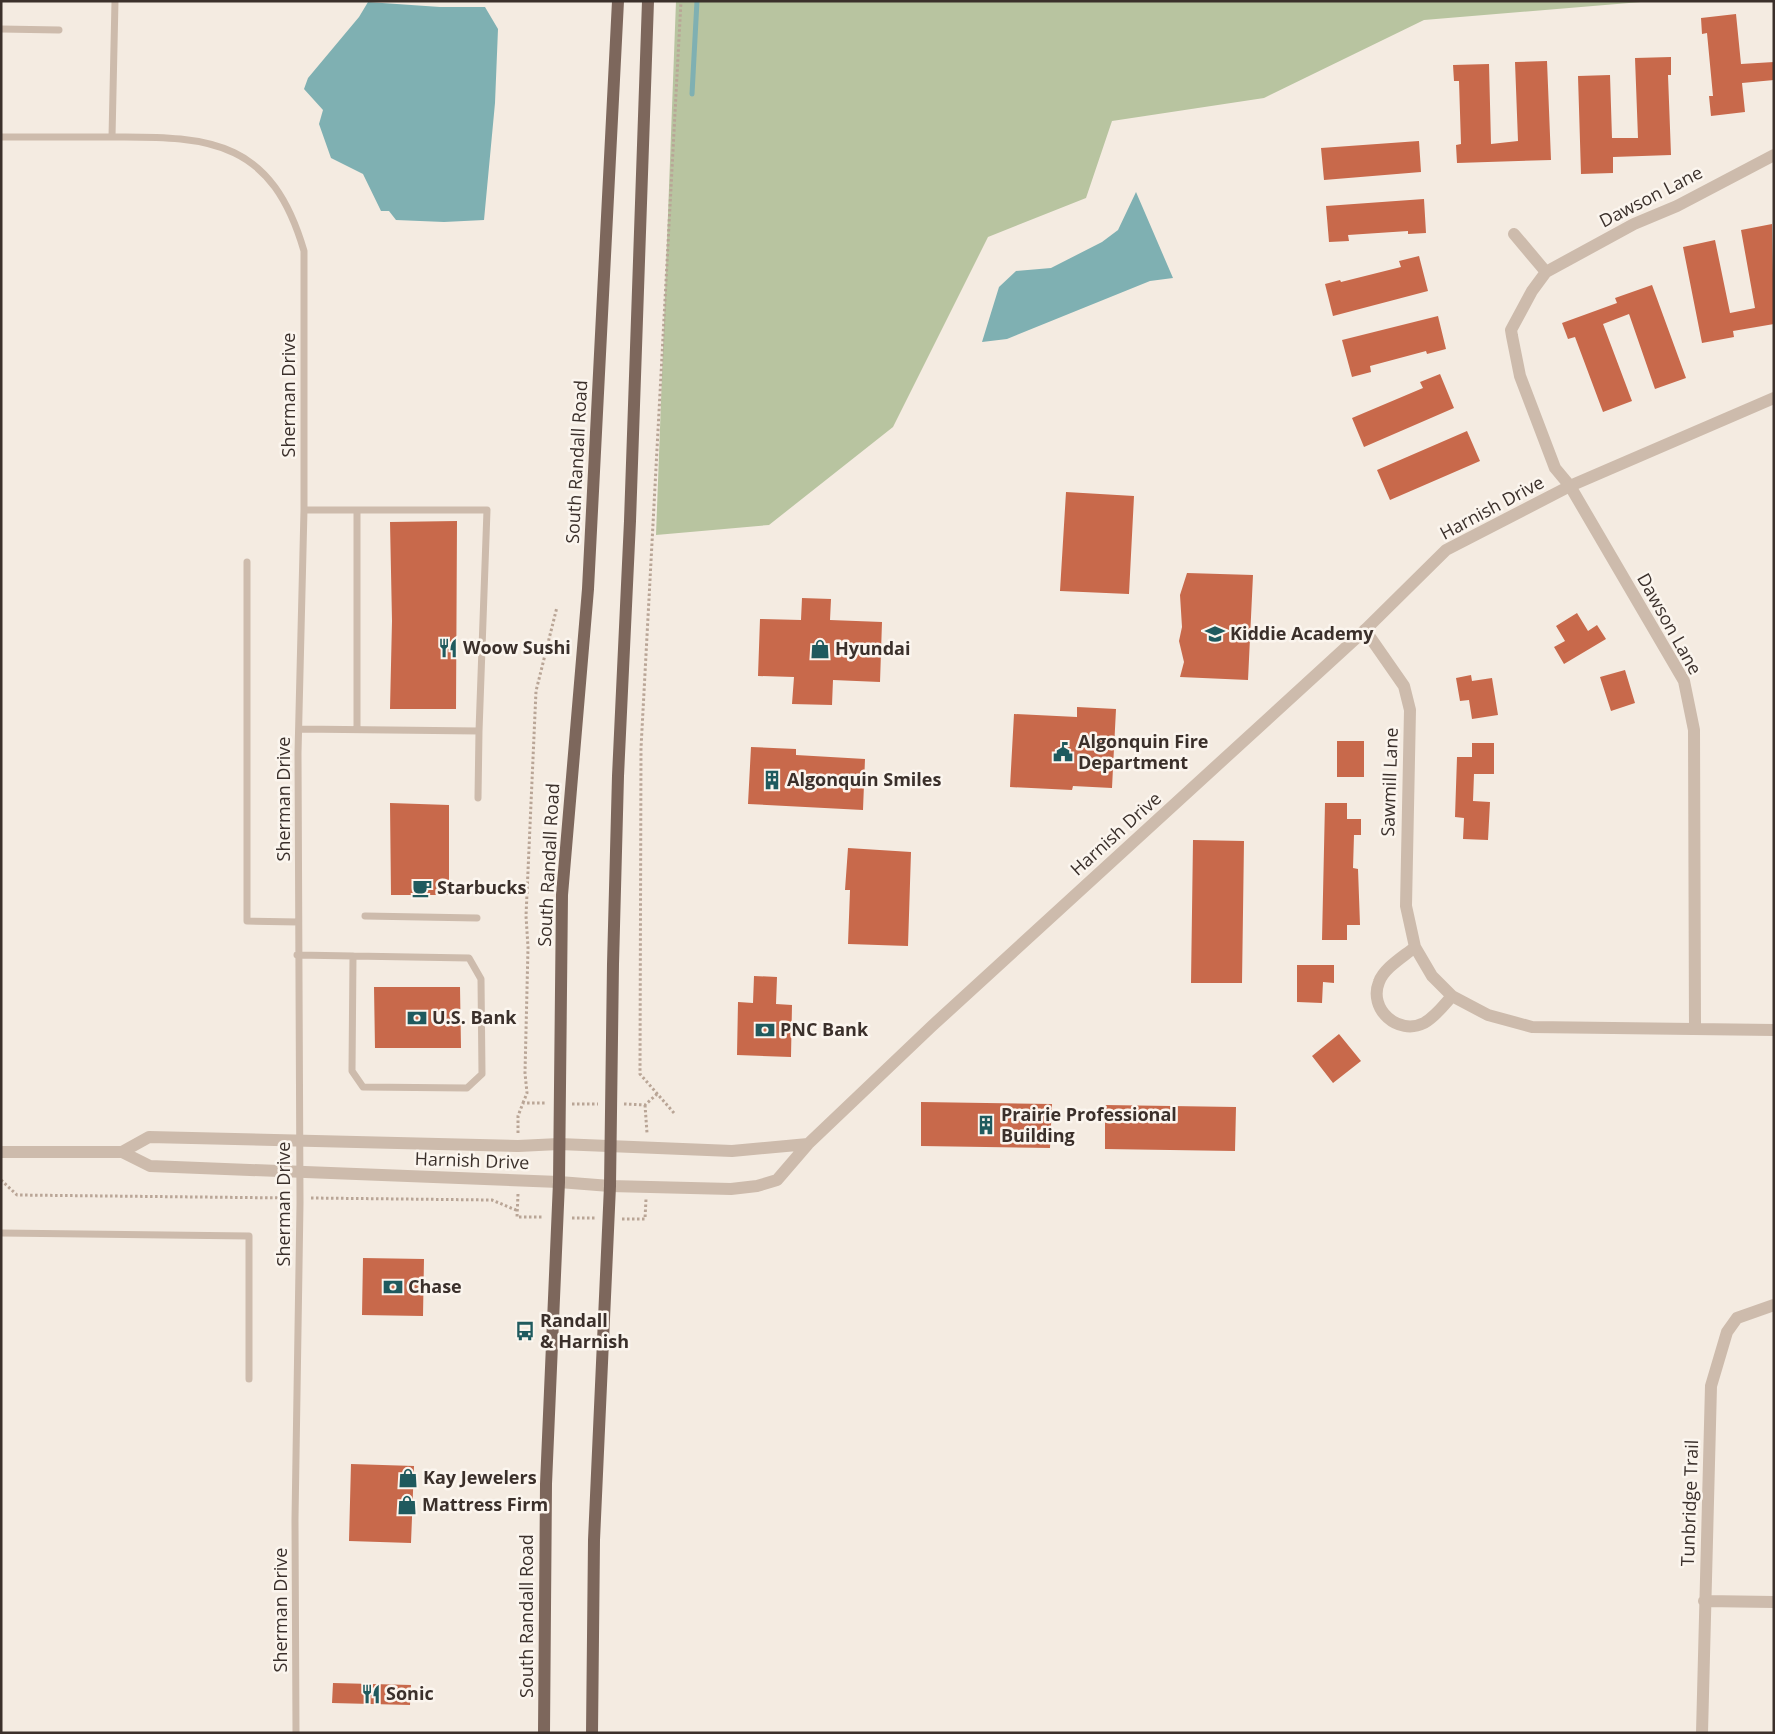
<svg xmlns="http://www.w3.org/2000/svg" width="1775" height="1734" font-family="'Open Sans',sans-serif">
  <rect width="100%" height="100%" fill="#f4ebe1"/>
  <path fill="#b8c4a0" d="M676,1H1653L1424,20L1264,98L1112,121L1086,198L988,237L893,427L769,525L656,535Z"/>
  <path fill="#7fb0b2" d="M368,2L440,7H485L498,29L495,103L484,220L444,222L396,220L389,211H381L363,174L331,158L319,124L323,110L304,89L308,78L359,17Z
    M1136,192L1173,278L1150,281L1007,339L982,342L999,287L1016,271L1051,268L1102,242L1118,230Z"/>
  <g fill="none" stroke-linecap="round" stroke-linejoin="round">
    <path stroke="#7fb0b2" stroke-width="5" d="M692,94L697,1"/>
  </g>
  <path fill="#c8694b" d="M1736,14L1741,64L1774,62V80L1742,83L1745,112L1711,116L1709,96H1713L1707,33L1702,34L1701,18Z
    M1671,57V75H1668L1671,155L1613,157V173L1581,174L1578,76L1610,75L1612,138H1638L1635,58Z
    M1547,61L1551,160L1457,163L1456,145L1461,144L1459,81H1454L1453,65L1489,64L1491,144L1518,141L1515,62Z
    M1419,141L1421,172L1324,180L1321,148Z
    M1424,199L1426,233L1408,234V231L1348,235L1349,241L1329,242L1326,206Z
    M1772,224L1774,324L1733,331L1734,337L1702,343L1683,247L1715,240L1730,313L1755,308L1741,230Z
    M1419,256L1428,291L1333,316L1325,284L1340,280L1341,282L1401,267L1399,261Z
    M1652,285L1686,378L1655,389L1629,314L1603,324L1632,401L1603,412L1575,337L1568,339L1562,323L1617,303L1615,298Z
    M1438,316L1446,349L1427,354L1426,351L1370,366L1371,372L1352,377L1342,340Z
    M1440,374L1454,408L1364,447L1352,418L1423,388L1420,382Z
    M1467,431L1480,461L1390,500L1377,470Z
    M1066,492L1134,496L1129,594L1060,591Z
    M457,521L456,709H390L392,621L390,522Z
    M1187,573L1253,575L1248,680L1180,677L1184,662L1179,641L1182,627L1180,595Z
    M802,598L831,599L830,620L882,622L880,682L833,680L832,705L792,704L794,677L758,676L760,619L801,620Z
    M1577,613L1588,631L1597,625L1606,639L1564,664L1554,647L1565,641L1556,626Z
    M1625,670L1635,703L1611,711L1600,677Z
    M1471,675L1472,681L1492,678L1498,715L1472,719L1469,700L1460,701L1456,678Z
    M1077,707L1116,709L1112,788L1073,786L1072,790L1010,787L1014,714L1077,717Z
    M1337,741H1364V777H1337Z
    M1472,743H1494V774H1474L1473,801L1490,802L1488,840L1463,839L1464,818L1455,817L1457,757H1472Z
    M751,747L796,749V755L865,759L863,810L748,804Z
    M390,803L449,805V895H391Z
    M1325,803H1347V819H1361V835H1354L1353,868L1358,869L1360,925H1347V940H1322Z
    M1193,840L1244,841L1242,983H1191Z
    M848,848L911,852L908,946L848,944L850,890H845Z
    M1297,965H1334V983L1323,982L1322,1003L1297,1002Z
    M754,976L777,977L776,1004L792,1005L791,1057L737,1055L738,1002L753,1003Z
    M374,987H460L461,1048H375Z
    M1339,1034L1361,1061L1333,1083L1312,1056Z
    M921,1102L1052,1104L1050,1148L921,1146Z
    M1105,1105L1236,1107L1235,1151L1105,1149Z
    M363,1258L424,1259L423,1316L362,1315Z
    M351,1464L414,1466L411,1543L349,1541Z
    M333,1683L411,1685L410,1705L332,1703Z"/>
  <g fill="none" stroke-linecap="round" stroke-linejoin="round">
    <path stroke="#b9a596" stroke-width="3" stroke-dasharray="2.5 2.5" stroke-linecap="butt" d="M523,1103L527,1093L525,1073L528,947L526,916L536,691L557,607
      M572,1104H598
      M624,1104L645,1105L657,1094
      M645,1105L647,1133
      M674,1113L640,1074L641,748L681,1
      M518,1133V1116L523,1103H546
      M1,1180L17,1195L289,1198
      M518,1194L517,1217H543
      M311,1198L492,1200L516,1210
      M572,1218H595
      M622,1219H645L646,1199"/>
    <path stroke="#cdbbac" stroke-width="7" d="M115,1L112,137C214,136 272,142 304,251V510L298,753L300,1203L295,1520L296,1733
      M1,29L59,30
      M1,137H112
      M357,510V729
      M247,562V921L298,922
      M299,729L479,731L487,510H304
      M478,798L479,731
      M365,916L477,918
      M297,955L353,956L352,1071L363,1087L467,1088L482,1074L481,979L469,958L353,956
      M1,1233L249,1236V1379"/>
    <path stroke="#cdbbac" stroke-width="12" d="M1514,234L1546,272
      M1365,630L1404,686L1410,710L1406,906L1415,947L1432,976L1452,996L1488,1015L1532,1027L1774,1030
      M1415,947C1403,957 1384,968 1379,982C1368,1009 1398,1036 1424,1023C1435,1017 1444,1005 1452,996
      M1695,1029L1694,730L1684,681L1570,486L1555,468L1520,376L1512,336L1511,330L1532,291L1546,272L1634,224L1677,206L1774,155
      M1,1152H122L150,1166L559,1182
      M122,1152L149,1137L518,1146L559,1144
      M1704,1601L1774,1602
      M1702,1733L1711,1386L1727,1332L1737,1318L1774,1305"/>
    <path stroke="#cdbbac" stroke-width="12" d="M559,1144L732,1151L808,1144
      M559,1182L610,1186L731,1189L757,1186L777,1180L808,1144L932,1026L1365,630L1446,550L1570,486L1774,398"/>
    <path stroke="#7d675c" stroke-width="12" d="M544,1733L546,1484L559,1182L562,895L588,589L618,1
      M592,1733L594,1540L610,1186L613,964L618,776L630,521L648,1"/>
  </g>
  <defs>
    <symbol id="school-bare" viewBox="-9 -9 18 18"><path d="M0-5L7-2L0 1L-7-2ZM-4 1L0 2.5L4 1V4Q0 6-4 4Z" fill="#1f5a5e" stroke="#fbf5ee" stroke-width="2.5" paint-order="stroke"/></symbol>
    <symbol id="restaurant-bare" viewBox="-9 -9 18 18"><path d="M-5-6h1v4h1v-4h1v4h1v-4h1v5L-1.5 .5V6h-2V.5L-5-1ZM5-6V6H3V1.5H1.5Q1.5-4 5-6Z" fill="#1f5a5e" stroke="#fbf5ee" stroke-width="2.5" paint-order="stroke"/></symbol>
    <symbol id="shop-bare" viewBox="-9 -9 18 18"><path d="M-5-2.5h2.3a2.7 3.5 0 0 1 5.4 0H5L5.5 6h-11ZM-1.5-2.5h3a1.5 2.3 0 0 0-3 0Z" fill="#1f5a5e" stroke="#fbf5ee" stroke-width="2.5" paint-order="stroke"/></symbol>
    <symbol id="civic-bare" viewBox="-9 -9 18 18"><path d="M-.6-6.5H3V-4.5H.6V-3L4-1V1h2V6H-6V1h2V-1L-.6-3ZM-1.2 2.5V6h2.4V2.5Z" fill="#1f5a5e" stroke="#fbf5ee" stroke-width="2.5" paint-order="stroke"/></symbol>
    <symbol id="building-bare" viewBox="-9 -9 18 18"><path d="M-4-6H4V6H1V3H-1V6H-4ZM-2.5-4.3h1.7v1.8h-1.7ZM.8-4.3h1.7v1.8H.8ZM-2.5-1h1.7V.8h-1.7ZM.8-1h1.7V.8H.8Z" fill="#1f5a5e" stroke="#fbf5ee" stroke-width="2.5" paint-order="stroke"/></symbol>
    <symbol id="cafe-bare" viewBox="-9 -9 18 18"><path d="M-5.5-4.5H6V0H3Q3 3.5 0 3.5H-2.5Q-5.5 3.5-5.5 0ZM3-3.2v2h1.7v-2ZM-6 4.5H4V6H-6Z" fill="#1f5a5e" stroke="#fbf5ee" stroke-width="2.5" paint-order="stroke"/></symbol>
    <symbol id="bank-bare" viewBox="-9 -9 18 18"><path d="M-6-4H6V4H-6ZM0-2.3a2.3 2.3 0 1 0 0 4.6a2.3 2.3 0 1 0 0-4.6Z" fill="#1f5a5e" stroke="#fbf5ee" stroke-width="2.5" paint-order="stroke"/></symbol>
    <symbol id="bus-bare" viewBox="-9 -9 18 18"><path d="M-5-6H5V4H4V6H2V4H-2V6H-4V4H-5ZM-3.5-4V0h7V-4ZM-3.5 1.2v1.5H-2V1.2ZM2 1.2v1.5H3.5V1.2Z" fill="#1f5a5e" stroke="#fbf5ee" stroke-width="2.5" paint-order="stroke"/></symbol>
  </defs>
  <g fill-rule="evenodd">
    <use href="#school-bare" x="1201" y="620" width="28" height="28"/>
    <use href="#restaurant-bare" x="434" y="634" width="28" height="28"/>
    <use href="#shop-bare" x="806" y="635" width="28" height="28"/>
    <use href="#civic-bare" x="1049" y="738" width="28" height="28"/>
    <use href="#building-bare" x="758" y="766" width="28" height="28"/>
    <use href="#cafe-bare" x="408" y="874" width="28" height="28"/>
    <use href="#bank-bare" x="403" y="1004" width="28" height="28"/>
    <use href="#bank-bare" x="751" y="1016" width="28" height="28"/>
    <use href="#building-bare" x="972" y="1111" width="28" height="28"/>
    <use href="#bank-bare" x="379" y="1273" width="28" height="28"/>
    <use href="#bus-bare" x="511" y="1317" width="28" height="28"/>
    <use href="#shop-bare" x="394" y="1464" width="28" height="28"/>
    <use href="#shop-bare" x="393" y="1491" width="28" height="28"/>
    <use href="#restaurant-bare" x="357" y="1680" width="28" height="28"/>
  </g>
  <g text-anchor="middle" stroke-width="5" stroke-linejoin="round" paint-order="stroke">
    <g font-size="18" fill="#3b302b" stroke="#fbf5ee">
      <text transform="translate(1651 197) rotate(-27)" y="6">Dawson Lane</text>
      <text transform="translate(289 395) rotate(-90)" y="6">Sherman Drive</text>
      <text transform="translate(577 462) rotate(-87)" y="6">South Randall Road</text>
      <text transform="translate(1492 508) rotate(-28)" y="6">Harnish Drive</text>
      <text transform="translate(1669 624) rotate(61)" y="6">Dawson Lane</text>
      <text transform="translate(1390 782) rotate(-88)" y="6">Sawmill Lane</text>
      <text transform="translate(284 799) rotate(-90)" y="6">Sherman Drive</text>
      <text transform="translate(1116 834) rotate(-42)" y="6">Harnish Drive</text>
      <text transform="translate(549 865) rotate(-87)" y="6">South Randall Road</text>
      <text transform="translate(472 1161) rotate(2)" y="6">Harnish Drive</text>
      <text transform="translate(284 1204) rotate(-90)" y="6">Sherman Drive</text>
      <text transform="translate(1690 1503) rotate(-88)" y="6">Tunbridge Trail</text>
      <text transform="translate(281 1610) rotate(-90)" y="6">Sherman Drive</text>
      <text transform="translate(527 1616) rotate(-90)" y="6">South Randall Road</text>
    </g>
    <g font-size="18" font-weight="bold" fill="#3b302b" stroke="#fbf5ee" text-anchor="start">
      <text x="1230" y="640">Kiddie Academy</text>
      <text x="463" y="654">Woow Sushi</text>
      <text x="835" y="655">Hyundai</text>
      <text x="1078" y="748">Algonquin Fire<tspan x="1078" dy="21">Department</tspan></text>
      <text x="787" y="786">Algonquin Smiles</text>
      <text x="437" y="894">Starbucks</text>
      <text x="432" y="1024">U.S. Bank</text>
      <text x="780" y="1036">PNC Bank</text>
      <text x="1001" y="1121">Prairie Professional<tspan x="1001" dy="21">Building</tspan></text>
      <text x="408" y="1293">Chase</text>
      <text x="540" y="1327">Randall<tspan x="540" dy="21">&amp; Harnish</tspan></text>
      <text x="423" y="1484">Kay Jewelers</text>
      <text x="422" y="1511">Mattress Firm</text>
      <text x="386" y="1700">Sonic</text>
    </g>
  </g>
  <rect width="1775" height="1734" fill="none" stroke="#3b302b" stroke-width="5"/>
</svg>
